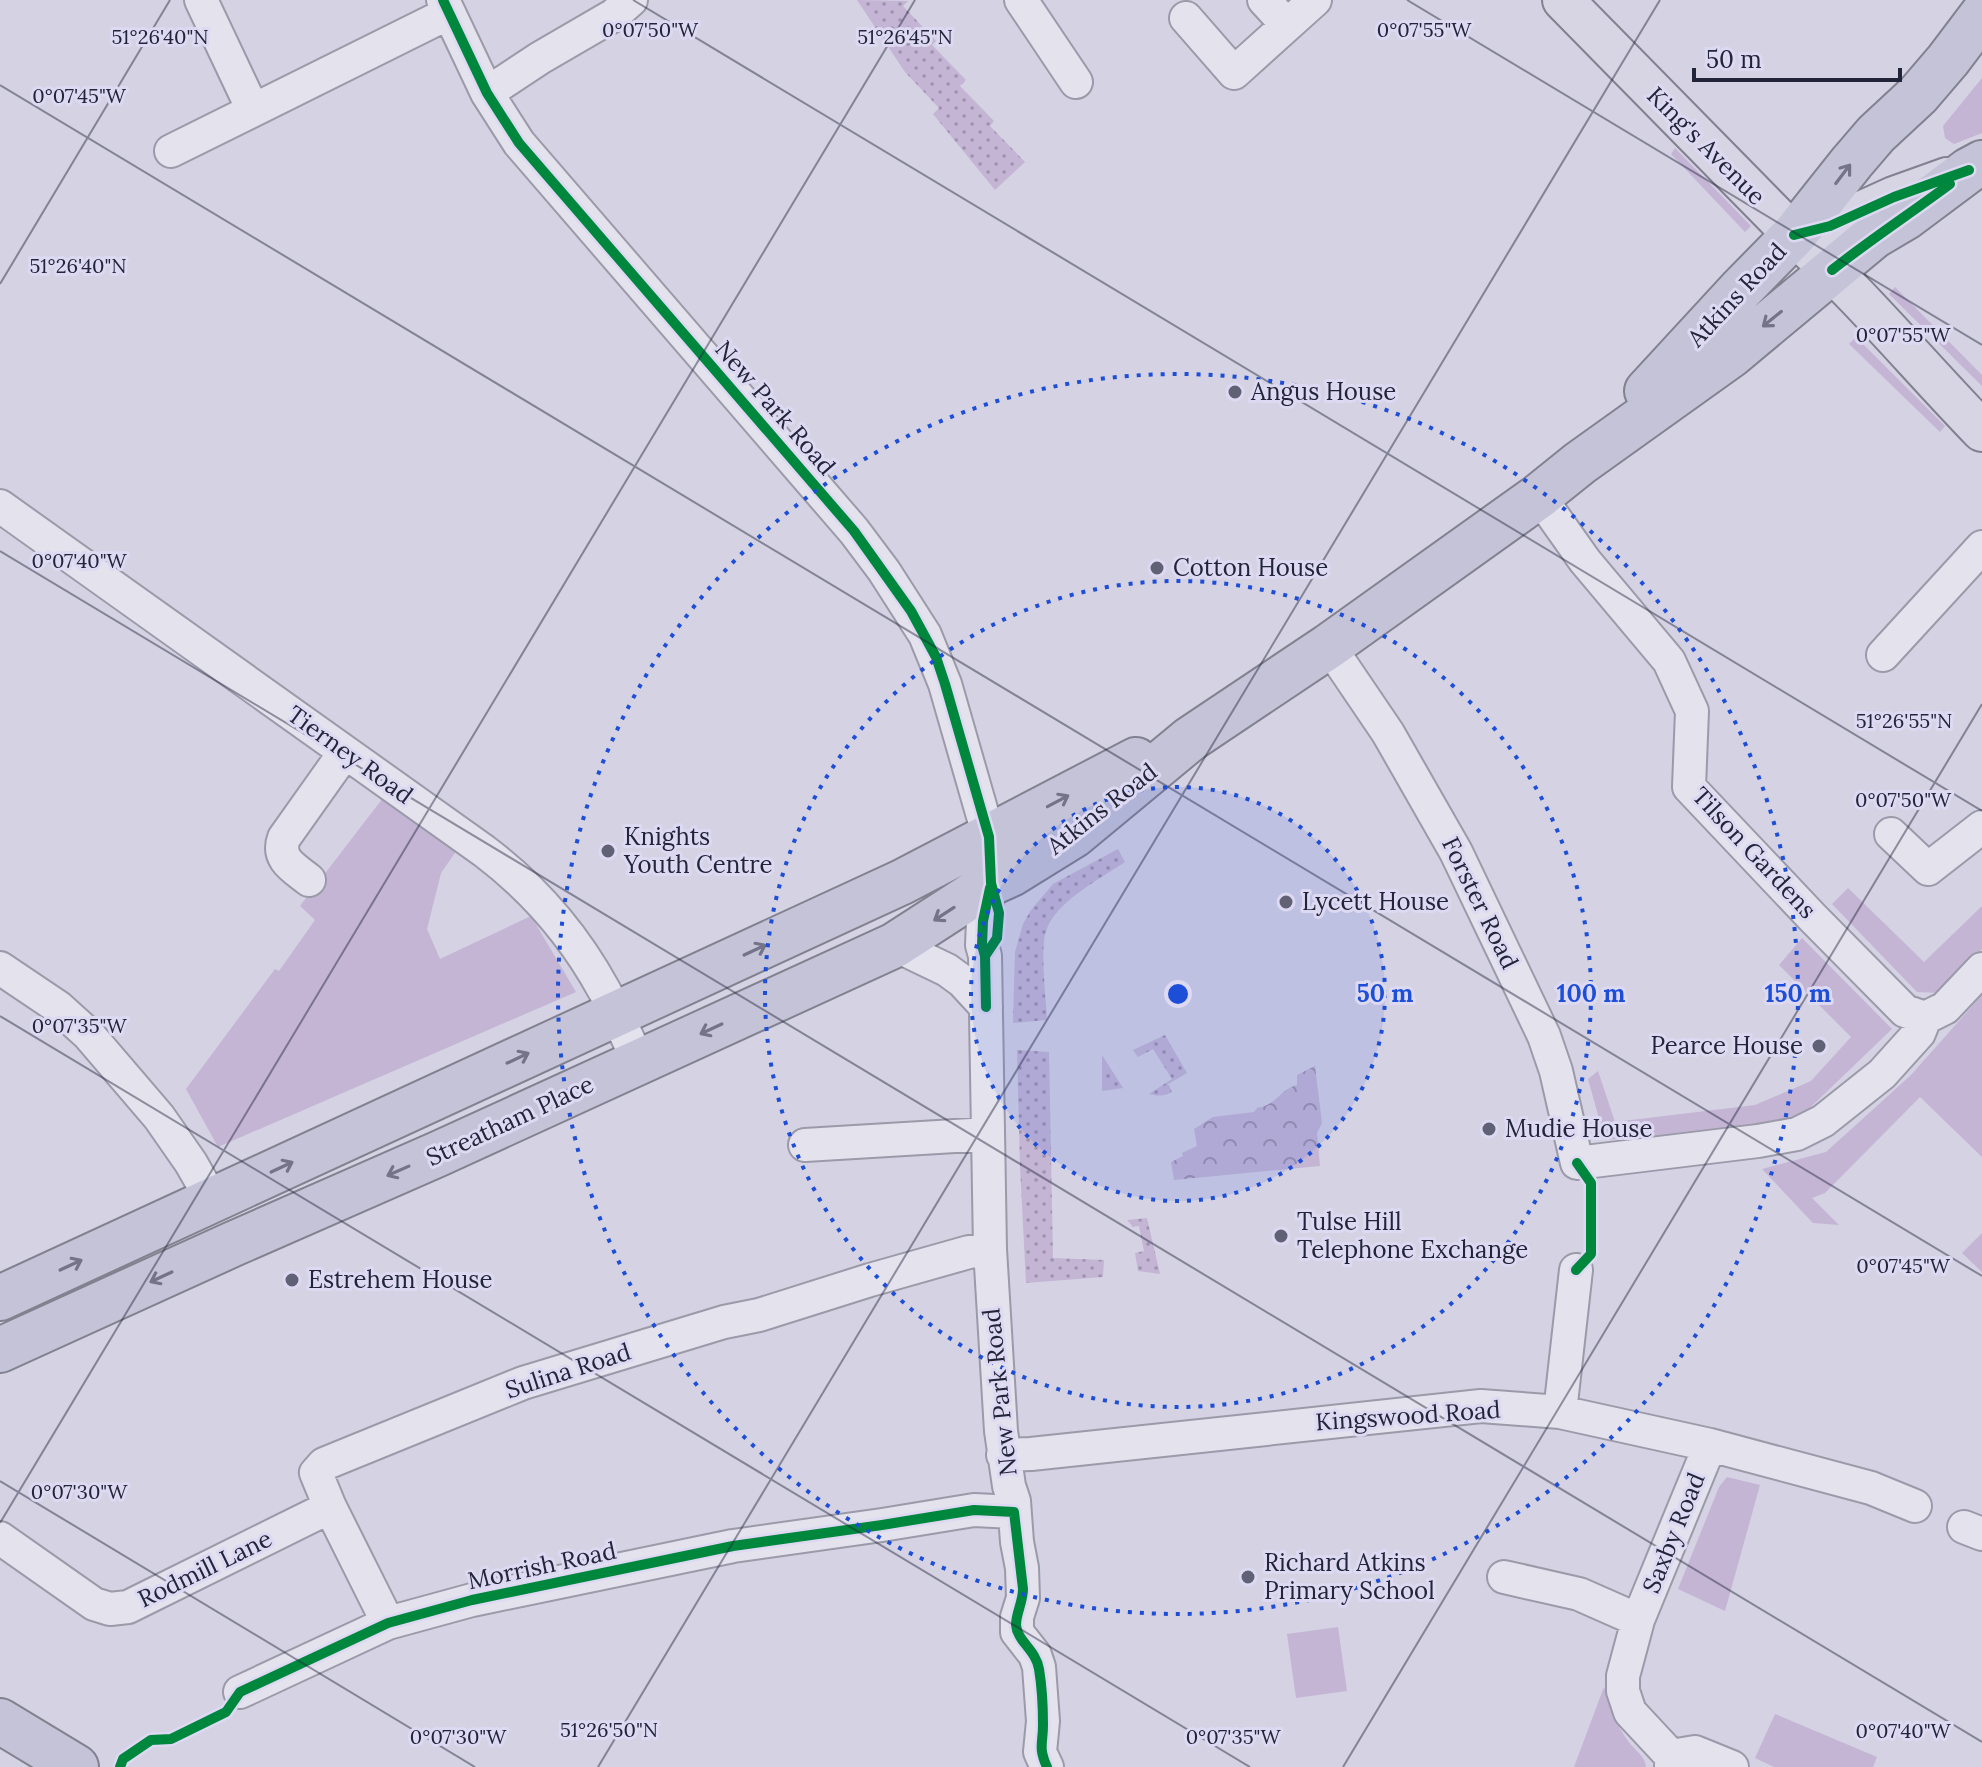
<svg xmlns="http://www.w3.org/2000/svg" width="1982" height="1767" font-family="Lora,serif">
  <defs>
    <pattern id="park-crowns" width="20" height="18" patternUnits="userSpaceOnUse" patternTransform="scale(2)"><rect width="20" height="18" fill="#c4b5d5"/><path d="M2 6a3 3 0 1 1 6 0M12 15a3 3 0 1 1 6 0" fill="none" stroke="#9f93ae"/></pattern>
    <pattern id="garden-dots" width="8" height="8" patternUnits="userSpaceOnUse" patternTransform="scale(2)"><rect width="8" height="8" fill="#c4b5d5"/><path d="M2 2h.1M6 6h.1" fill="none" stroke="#9f93ae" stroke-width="1.8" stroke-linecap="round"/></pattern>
  </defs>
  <rect width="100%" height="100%" fill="#d4d2e3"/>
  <path fill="#c4b5d5" d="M1982,78V133L1954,144L1945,138L1943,126Z
    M1675,148L1751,226L1745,232L1671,154Z
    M1895,287L1982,375V386L1889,294Z
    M1856,337L1945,426L1940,432L1849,344Z
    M386,794L459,847L441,873L427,929L440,959L531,916L576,992L218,1147L186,1089L275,969L279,971L315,920L300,906Z
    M1848,888L1924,962L1982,906V949L1941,993L1917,992L1832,904Z
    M1802,938L1892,1029L1792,1125L1605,1140L1588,1079L1598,1071L1615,1122L1755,1105L1811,1081L1851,1037L1779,965Z
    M1982,995V1157L1920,1097L1825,1193L1812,1198L1839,1225L1813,1223L1762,1169L1826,1152L1911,1075Z
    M1982,1233V1272L1962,1253Z
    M1727,1477L1760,1485L1725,1611L1678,1589L1719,1487Z
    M1338,1627L1347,1691L1296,1698L1287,1634Z
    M1604,1687C1610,1706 1616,1725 1628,1741C1635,1751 1645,1755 1646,1767H1574Z
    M1775,1714L1877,1757L1873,1767H1774L1755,1758Z"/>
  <path fill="url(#park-crowns)" d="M1315,1066L1322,1123L1317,1133L1320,1166L1174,1180L1171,1162L1183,1156L1182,1153L1197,1146L1194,1129L1213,1117L1254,1112L1257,1108C1277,1105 1280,1089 1297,1085V1075Z"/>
  <path fill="url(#garden-dots)" d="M857,0L908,1L903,6L936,41L932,45L966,80L960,86L994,121L990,126L1025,162L995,190L933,114L939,108L905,72Z
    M1118,849L1125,862C1100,879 1056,901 1046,931C1040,948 1046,1000 1047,1020L1013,1023L1015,952L1023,924L1031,910L1053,884Z
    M1165,1035L1187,1073L1168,1084L1172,1091C1167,1097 1156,1096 1149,1094L1172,1079L1153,1049L1138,1057L1133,1050Z
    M1017,1050L1049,1052L1053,1258L1104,1260L1103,1277L1026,1283L1020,1166Z
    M1102,1055L1123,1088L1102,1091Z
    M1147,1218L1160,1274L1138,1271L1135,1253L1144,1251L1139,1226L1133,1227L1127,1220Z"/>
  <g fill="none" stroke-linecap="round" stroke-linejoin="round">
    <defs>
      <path id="minor" d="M201,0L253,110
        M443,0L487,93L519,143L854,531L884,571L925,635L945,684L989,837L991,883L983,921L982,945L985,956L990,1249L1001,1431L1009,1486L1014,1501L1017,1542L1022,1568L1023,1598L1017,1617V1632L1035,1655L1039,1667L1043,1721L1040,1752L1047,1767
        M1021,0L1076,82
        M1264,0L1287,25
        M1186,18L1234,73L1315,0
        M487,93L540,58L614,15L631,0
        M171,151L449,13
        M1539,496L1585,561L1669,661L1692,711L1689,787L1813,918L1905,1011L1925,1018
        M0,506L484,851C533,888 574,935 604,990C617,1013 627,1038 639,1062
        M1329,646L1388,733L1456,852L1544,1036L1556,1071L1577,1163L1758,1141L1797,1134L1823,1121L1882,1074L1919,1033L1925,1018L1945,1008L1982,969
        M1883,655L1982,547
        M1891,834L1928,869L1982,827
        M309,880C294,868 276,859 284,838L345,752
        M895,945L947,970L962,981L986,1007
        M0,968L58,1007L88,1034L159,1117L191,1163L212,1200
        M805,1145L988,1134
        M1560,1412L1576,1270
        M1003,1455L1031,1454L1481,1406L1560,1412L1710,1445L1871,1488L1915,1506
        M1964,1527L1982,1534
        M0,1538L94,1604L110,1609L128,1607L330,1507
        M1504,1577L1579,1594L1638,1620
        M388,1623L330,1507L316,1473L324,1464L523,1383L724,1322L759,1315L870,1280L969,1252L990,1249
        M240,1692L388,1623L472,1600L733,1546L882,1525L974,1510L1014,1512
        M1671,1756L1695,1752L1732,1767
        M1671,1767V1756L1630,1712L1623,1691V1676L1638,1620L1710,1445"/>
      <path id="major" d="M1563,0L1794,235C1861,296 1919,366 1982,431
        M1794,235L1830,226L1894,197L1947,178"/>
      <path id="highway" d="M1647,391L1741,289L1794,235L1852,162L1876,134L1918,95L1948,60L1982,15
        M0,1298L902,882L1136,760
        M0,1350L233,1244L438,1154L895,945L991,883L1011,874L1074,835L1190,739L1329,646L1539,496L1580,463L1731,355L1874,236L1906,217L1969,170L1982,163
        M0,1721L76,1767"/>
    </defs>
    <use href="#minor" stroke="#9b9aa9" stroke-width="36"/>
    <use href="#major" stroke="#82818f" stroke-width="44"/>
    <use href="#highway" stroke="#82818f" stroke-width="48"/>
    <use href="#minor" stroke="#e4e2ed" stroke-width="32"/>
    <use href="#major" stroke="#d7d5e4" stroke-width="40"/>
    <use href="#highway" stroke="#c4c3d7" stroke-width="44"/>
    <defs>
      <path id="cycleway" d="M443,0L487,93L519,143L854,531L911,611L936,657L945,684L989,837L991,883L999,913L997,938L985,956
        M1794,235L1830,226L1894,197L1969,170
        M1832,270C1870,240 1911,213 1950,184
        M986,1007L985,956L982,945L983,921L990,888
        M1576,1270L1591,1254V1183L1577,1163
        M120,1767L123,1759L151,1740L171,1739L226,1712L240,1692L388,1623L472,1600L733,1546L882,1525L974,1510L1014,1512L1023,1589C1023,1602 1016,1613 1016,1625C1017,1641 1036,1650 1039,1669C1042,1687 1043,1707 1043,1725C1043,1744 1038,1747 1047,1767"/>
    </defs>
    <use href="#cycleway" stroke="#ddd9f3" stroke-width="15"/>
    <use href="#cycleway" stroke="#00873e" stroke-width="10"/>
  </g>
  <defs><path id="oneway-shaft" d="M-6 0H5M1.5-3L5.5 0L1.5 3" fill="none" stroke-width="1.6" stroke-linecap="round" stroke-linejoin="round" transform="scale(2)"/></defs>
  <g stroke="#737488">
    <use href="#oneway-shaft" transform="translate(1843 174) rotate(-53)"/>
    <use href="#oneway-shaft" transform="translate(1772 319) rotate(141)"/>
    <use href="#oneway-shaft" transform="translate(1058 801) rotate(-28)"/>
    <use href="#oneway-shaft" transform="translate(944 914) rotate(147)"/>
    <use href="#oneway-shaft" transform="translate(755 950) rotate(-25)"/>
    <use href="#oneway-shaft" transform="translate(711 1029) rotate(155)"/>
    <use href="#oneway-shaft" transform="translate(518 1058) rotate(-25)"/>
    <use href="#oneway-shaft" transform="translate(282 1167) rotate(-25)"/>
    <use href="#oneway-shaft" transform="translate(398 1171) rotate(156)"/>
    <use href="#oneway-shaft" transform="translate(71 1265) rotate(-25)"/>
    <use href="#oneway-shaft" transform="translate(161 1277) rotate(155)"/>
  </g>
  <path fill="none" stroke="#222439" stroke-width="2" stroke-opacity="0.45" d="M633,0L1982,811M1407,0L1982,345M0,85L1982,1276M0,284L170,0M0,551L1982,1742M0,1016L1250,1767M0,1481L475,1767M0,1523L915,0M598,1767L1660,0M1343,1767L1982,704"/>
  <circle cx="1178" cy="994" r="207" fill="#1d4ed8" fill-opacity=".12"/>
  <g fill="none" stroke="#1d4ed8" stroke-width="4" stroke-dasharray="4 8">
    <circle cx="1178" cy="994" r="207"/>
    <circle cx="1178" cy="994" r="413"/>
    <circle cx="1178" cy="994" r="620"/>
  </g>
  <g fill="#606174" stroke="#ddd9f3" stroke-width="3">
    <circle cx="1235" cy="392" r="8"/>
    <circle cx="1157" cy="568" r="8"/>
    <circle cx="608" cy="851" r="8"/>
    <circle cx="1286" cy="902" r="8"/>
    <circle cx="1819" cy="1046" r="8"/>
    <circle cx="1489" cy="1129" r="8"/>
    <circle cx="1281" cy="1236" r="8"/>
    <circle cx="292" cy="1280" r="8"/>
    <circle cx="1248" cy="1577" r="8"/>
  </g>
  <g text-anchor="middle" stroke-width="6" stroke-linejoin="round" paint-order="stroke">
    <g font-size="24" fill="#222439" stroke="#ddd9f3">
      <text transform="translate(1706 146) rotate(45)" y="8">King's Avenue</text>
      <text transform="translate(1737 295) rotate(-47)" y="8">Atkins Road</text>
      <text transform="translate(775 408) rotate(49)" y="8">New Park Road</text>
      <text transform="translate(350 755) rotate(36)" y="8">Tierney Road</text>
      <text transform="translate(1102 809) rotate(-38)" y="8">Atkins Road</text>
      <text transform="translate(1754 853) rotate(47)" y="8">Tilson Gardens</text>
      <text transform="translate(1480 903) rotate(64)" y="8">Forster Road</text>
      <text transform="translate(510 1121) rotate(-25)" y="8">Streatham Place</text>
      <text transform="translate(568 1371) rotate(-18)" y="8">Sulina Road</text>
      <text transform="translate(1000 1392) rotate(-96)" y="8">New Park Road</text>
      <text transform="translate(1408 1416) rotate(-4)" y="8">Kingswood Road</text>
      <text transform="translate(1674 1533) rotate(-68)" y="8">Saxby Road</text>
      <text transform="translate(542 1566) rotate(-12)" y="8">Morrish Road</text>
      <text transform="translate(205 1569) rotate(-26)" y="8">Rodmill Lane</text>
    </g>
    <g font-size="24" fill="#222439" stroke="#ddd9f3" text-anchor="start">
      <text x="1251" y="400">Angus House</text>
      <text x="1173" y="576">Cotton House</text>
      <text x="624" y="845">Knights<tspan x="624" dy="28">Youth Centre</tspan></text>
      <text x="1302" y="910">Lycett House</text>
      <text x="1803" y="1054" text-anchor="end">Pearce House</text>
      <text x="1505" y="1137">Mudie House</text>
      <text x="1297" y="1230">Tulse Hill<tspan x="1297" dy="28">Telephone Exchange</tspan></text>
      <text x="308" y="1288">Estrehem House</text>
      <text x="1264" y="1571">Richard Atkins<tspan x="1264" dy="28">Primary School</tspan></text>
    </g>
  </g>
  <g font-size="20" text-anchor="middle" fill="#222439" stroke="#ddd9f3" stroke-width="6" stroke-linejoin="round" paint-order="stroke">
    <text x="650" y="37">0°07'50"W</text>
    <text x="1424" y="37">0°07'55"W</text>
    <text x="905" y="44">51°26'45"N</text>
    <text x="160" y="44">51°26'40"N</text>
    <text x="79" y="103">0°07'45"W</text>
    <text x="78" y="273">51°26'40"N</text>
    <text x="1903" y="342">0°07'55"W</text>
    <text x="79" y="568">0°07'40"W</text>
    <text x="1904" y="728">51°26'55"N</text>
    <text x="1903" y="807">0°07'50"W</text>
    <text x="79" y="1033">0°07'35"W</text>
    <text x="1903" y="1273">0°07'45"W</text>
    <text x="79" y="1499">0°07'30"W</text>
    <text x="609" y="1737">51°26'50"N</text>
    <text x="1903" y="1738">0°07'40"W</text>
    <text x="458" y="1744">0°07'30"W</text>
    <text x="1233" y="1744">0°07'35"W</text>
  </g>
  <circle cx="1178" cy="994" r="12" fill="#1d4ed8" stroke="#ddd9f3" stroke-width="4"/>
  <g font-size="24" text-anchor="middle" font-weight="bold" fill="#1d4ed8" stroke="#ddd9f3" stroke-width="6" stroke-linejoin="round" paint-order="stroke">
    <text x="1385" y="1002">50 m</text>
    <text x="1591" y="1002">100 m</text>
    <text x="1798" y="1002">150 m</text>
  </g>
  <path d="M1694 68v12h206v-12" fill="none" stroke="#222439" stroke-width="4"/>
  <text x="1706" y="68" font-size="24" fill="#222439" stroke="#ddd9f3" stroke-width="6" paint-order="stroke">50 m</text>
</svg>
